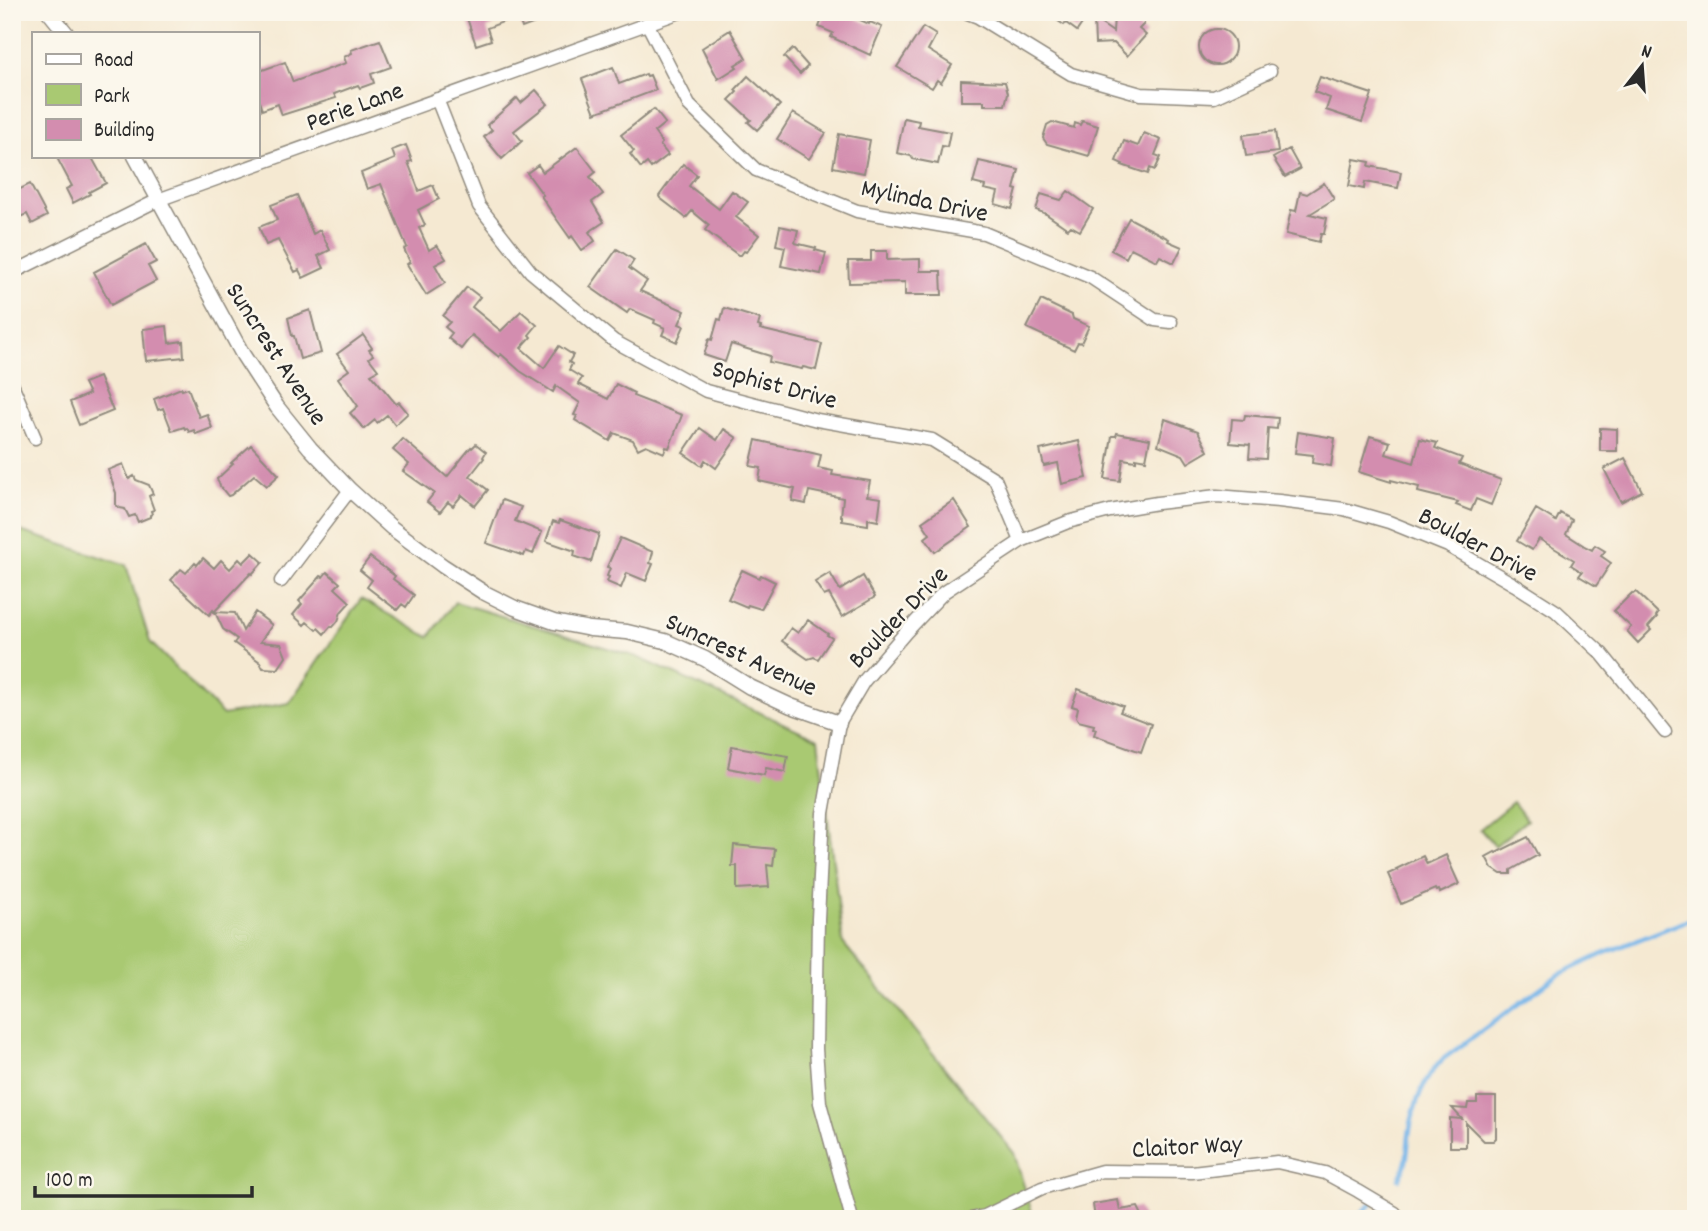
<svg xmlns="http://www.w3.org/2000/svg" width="1708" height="1231" font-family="Dekko,sans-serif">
  <rect width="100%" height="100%" fill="#fbf7ec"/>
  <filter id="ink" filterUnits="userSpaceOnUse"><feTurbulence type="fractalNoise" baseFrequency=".0143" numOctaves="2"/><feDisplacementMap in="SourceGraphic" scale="14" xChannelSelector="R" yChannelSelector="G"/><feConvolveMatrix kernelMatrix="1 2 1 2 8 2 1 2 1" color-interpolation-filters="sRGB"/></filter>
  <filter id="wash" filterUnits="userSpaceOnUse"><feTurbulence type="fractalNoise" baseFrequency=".00686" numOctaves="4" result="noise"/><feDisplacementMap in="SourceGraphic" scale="28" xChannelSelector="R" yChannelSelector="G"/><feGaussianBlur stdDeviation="1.57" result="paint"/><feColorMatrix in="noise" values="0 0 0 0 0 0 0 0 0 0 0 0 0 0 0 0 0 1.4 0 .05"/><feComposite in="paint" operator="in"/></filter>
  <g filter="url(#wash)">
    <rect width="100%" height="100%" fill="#f5e9d2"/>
    <path fill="#a9c972" stroke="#6a7a4e" stroke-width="2" d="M20,531L126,565L150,642L223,715L289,703L361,599L429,637L455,602L637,657L818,739L843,943L1014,1153L1034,1219H12V568Z
      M1513,802L1527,820L1495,846L1480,829Z"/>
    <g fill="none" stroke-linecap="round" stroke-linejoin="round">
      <path stroke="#76b5e9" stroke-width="4.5" d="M1399,1179C1408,1164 1407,1153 1409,1135C1413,1108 1423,1078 1443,1059L1558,975L1605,953L1696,917
        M1354,1219L1372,1204"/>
    </g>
    <g id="blocks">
      <path fill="#d38daf" d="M465,12H534L538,22L522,28L518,16L487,28L491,40L476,45Z
        M825,12L840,17L842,12L869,24L870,22L882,27L870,55L831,37L833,33L819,27Z
        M1045,12H1090L1077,31L1066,23L1064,25Z
        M1123,12H1144V24L1139,29L1146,35L1127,56L1114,43L1095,44L1094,19L1113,32L1114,17L1123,16Z
        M923,27L936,35L928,50L952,65L941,83L937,80L932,88L897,67Z
        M1199 47a18 18 0 1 1 36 0a18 18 0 1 1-36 0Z
        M730,30L746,58L735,65L737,67L718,79L702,48Z
        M380,40L391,67L371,74L374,83L360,88L358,85L334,94L336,98L282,115L278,104L262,110L257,95V72L285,62L293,82L346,63L344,57L352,53L351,50Z
        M793,49L808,66L800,74L784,57Z
        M613,67L619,84L646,74L647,76L650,75L656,90L595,113L582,79Z
        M748,76L780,105L757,130L748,122L751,120L729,100L737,92L735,90Z
        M1320,77L1372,94L1362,122L1326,110L1330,98L1314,92Z
        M961,80L1005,82L1008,93L1005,105H984V101H961Z
        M536,90L548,104L514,131L522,141L502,159L484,137L492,130L487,125L517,98L521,103Z
        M654,109L665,123L654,132L662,143L660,145L668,155L651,168L647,163L641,168L630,154L634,151L621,135Z
        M793,113L826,133L809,159L777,139Z
        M904,118L919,121L918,126L950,132L947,147L942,146L938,164L913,159L911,156L897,153Z
        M1082,121L1098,126L1089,156L1047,144L1043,138L1047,125L1052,122L1074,128L1075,123L1080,125Z
        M1275,131L1278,152L1246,156L1243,135Z
        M1144,133L1161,140L1155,155L1161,157L1155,170L1150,168L1148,174L1122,165L1123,164L1116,161L1124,141L1138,146Z
        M839,134L870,140L864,173L833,167Z
        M406,145L412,161L408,162L419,191L433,185L439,199L418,210L425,225L419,228L429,250L437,245L446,259L435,265L445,283L426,295L407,264L410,262L404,249L407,247L381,184L367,189L361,173L395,159L392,150Z
        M577,147L596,172L590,177L603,194L592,202L604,222L589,232L595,241L582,250L572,236L570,238L553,214L541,196L543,195L527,173L538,165L543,172Z
        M1289,149L1300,169L1285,177L1273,158Z
        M56,156H91L106,183L89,192L90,194L73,203L66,189L72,186Z
        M1354,159L1370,162L1369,166L1401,172L1398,188L1365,182L1364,189L1349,186Z
        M979,161L1019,170L1014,189L1017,190L1012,209L995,204L998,192L984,189L985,186L973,183Z
        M683,164L697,175L689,186L719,209L732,191L748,202L736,217L759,235L746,252L744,251L741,255H738L705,230L709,225L692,211L686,218L660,198L659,196Z
        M1324,183L1334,199L1310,214L1327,218L1324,234H1321L1319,242L1286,234L1291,210L1296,211L1300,192L1307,194Z
        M30,184L47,216L32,224L27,214L12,220V193Z
        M1068,191L1093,209L1080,231L1071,226L1068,229L1046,214L1036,210L1041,194L1061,200Z
        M297,195L313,234L320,230L330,250L318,256L324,268L303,278L299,270L295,272L278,240L266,245L259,227L277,220L271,205Z
        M1129,218L1169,239L1168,241L1182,247L1174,263L1160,256L1157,261L1131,248L1126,258L1111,250Z
        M780,226L798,230L795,243L816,248L815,250L826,253L821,274L781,266L785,247L776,245Z
        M146,244L156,262L148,266L156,281L111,305L94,272Z
        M617,249L634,260L629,268L647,281L640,291L685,311L679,324L684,326L677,342L662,335L665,328L654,323L655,320L630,309L627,313L590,287Z
        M871,251H887V260L920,259V271H941L942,295H905V282L849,283L848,261H871Z
        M467,287L480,297L472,307L501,331L521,311L537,325L529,335L531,337L521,348L544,368L559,346L573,355L569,362L572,364L569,370L582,378L578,384L608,399L616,384L634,393L633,396L682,415L669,448L666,447L664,453L646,445L638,449L633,440L614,433L610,441L575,420L577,416L574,415L580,403L556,386L553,392L520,371L501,354L499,357L472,335L461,349L448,338L452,333L445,327L450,322L443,316Z
        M1041,300L1072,315L1073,319L1089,326L1081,343L1078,342L1074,350L1027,328Z
        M724,308L760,319L758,326L761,327L760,329L822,344L816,370L803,367L802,369L769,362L770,356L731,344L725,362L704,355L709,339L712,340L718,319L721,320Z
        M310,310L321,353L300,359L294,336H292L288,318Z
        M167,326L169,343L183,341L184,357L146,361L143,329Z
        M363,335L372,348L369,350L373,355L369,358L378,370L371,374L396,404L399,402L408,413L395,425L387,415L377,423L375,420L364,429L350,413L358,406L338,378L349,370L337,354Z
        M99,377L113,411L79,425L70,402L89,394L84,383Z
        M181,388L182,390L188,388L199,417L207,414L212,428L196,434L194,430L189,432L187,428L185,429L184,427L172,431L163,408L158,410L154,399Z
        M1245,415L1278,418L1277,429L1268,428L1266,459L1249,458L1250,445L1230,443L1232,419L1244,420Z
        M1165,419L1198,431L1208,451L1188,463L1183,455L1158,445Z
        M700,428L717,440L724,429L737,438L716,468L705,460L702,466L683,453Z
        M1600,428L1617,429V451H1600Z
        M1298,432L1335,438L1331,466L1312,463L1313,455L1295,453Z
        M1117,433L1150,439L1146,460L1136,458V461L1123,459L1120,481L1105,479L1112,436H1116Z
        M1370,436L1390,442L1386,454L1414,463L1420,439L1437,443L1435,448L1462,458L1459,464L1501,480L1491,505L1476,499L1471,511L1456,505L1458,502L1418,492L1419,487L1391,480V482L1359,472Z
        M403,439L447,477L471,447L472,448L476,444L486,452L483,457L484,458L470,476L488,490L475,506L462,495L453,506L448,502L440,512L427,502L434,493L403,471L409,464L393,450Z
        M756,440L821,455L818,468L833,471L832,475L870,481L867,496L881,498L878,521L868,519V525L842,521V516H841L843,498L809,491L806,504L792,501L795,489L759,481L761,468L750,466Z
        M1079,441L1087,478L1062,484L1058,463L1044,466L1040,450Z
        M251,445L279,475L267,486L254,475L231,495L228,496L220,486L217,479L233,464L231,463Z
        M1625,458L1642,491L1621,502L1604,469Z
        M123,464L129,479L134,476L136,480L149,485L153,494L149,496L154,510L151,511L152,514L150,515V517L138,522L135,515L129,517L125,509L120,508L116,505V493L108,470Z
        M502,500L521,507L515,521L542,532L533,554L526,551L524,556L486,543Z
        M954,500L971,527L935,552L925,538L930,534L922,522Z
        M1536,509L1556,521L1560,513L1572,520L1566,534L1586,547L1592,550L1595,545L1605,551L1601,556L1611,563L1596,586L1579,576L1582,572L1571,565L1574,560L1539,539L1532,550L1517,541Z
        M560,520L599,534L591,562L574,556L575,551L546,541L553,521L559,523Z
        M620,538L653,552L650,563L653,564L646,581L627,573L621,588L607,582L609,577L607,576L610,568L607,567Z
        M253,553L263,562L252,574L251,573L214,612L213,610L209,615L171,580L181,569L186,573L195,563L197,565L203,558L214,568L221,560L230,569L239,559L243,563Z
        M370,557L395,576L393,579L414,595L406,607L402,604L397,610L367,587L372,580L360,570Z
        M742,570L759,578L761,575L775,582L761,609L748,605L747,607L728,599Z
        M327,572L340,583L335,588L350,602L341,612L338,621L333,627L331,626L324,634L318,628L316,630L307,622L304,625L293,615L302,604L299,601L321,576L323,577Z
        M830,573L840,590L863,576L875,597L842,617L829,594L824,596L815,582Z
        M1636,592L1658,613L1656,616L1657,617L1648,627L1651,630L1638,643L1627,631L1631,627L1614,611L1632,593L1633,594Z
        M215,612L235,613L243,631L255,612L272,625L260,642L281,644L286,657L278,669L263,668L260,662L234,643L237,639L223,629Z
        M808,620L828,634L827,635L832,638L818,659L814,657L808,659L782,641L791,628L798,633Z
        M1078,689L1123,706L1120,712L1151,724L1141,752L1094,735L1096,729L1093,728L1094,725L1078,721L1076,717L1078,708L1072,706Z
        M732,746L788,756L785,772L766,768L764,775L728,768Z
        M1528,837L1538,855L1511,870V874H1501L1492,868L1486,857L1495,852L1496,853Z
        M734,845L775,849L773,866L767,865L769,887L737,889V866H732Z
        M1446,855L1459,884L1440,893L1439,890L1436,891L1435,889L1401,904L1388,874L1397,870L1396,869L1423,856L1427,864Z
        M1477,1097H1496V1138L1493,1141H1484L1466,1123V1147H1450V1118L1462,1119L1452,1108L1467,1109L1468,1103H1477Z
        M1118,1200L1120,1210L1138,1207L1144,1219H1095L1093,1204Z"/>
    </g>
  </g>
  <g filter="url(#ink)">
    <use href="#blocks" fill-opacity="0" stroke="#908a7e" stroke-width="2"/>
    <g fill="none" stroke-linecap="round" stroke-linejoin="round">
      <defs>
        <path id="minor" d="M965,12L978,17L1071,74L1141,94L1214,97L1270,71
          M647,23L689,105L756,170L857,211L984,233L1090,277L1155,320L1171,322
          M437,99L479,206L531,272L614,341L706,391L817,420L932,440L995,479L1021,541
          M12,273L158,200L680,12
          M12,384L35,438
          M281,581L350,490
          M852,1219L820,1103L816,1049L818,919L823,813L839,723L864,681L906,632L944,592L1021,541L1068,522L1110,511L1157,503L1217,496L1279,501L1344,509L1389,522L1448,546L1515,585L1556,611L1602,654L1665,732
          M970,1219L985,1216L1042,1188L1102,1171L1192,1172L1277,1162L1325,1173L1358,1191L1395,1213L1400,1219"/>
        <path id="tertiary" d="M49,12L66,33
          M135,156L243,355L277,407L310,448L350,490L392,528L443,566L483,592L515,608L554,622L590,629L627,632L665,641L705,659L750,687L791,706L839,723"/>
      </defs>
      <use href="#minor" stroke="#908a7e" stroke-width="15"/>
      <use href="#tertiary" stroke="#908a7e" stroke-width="17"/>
      <use href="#minor" stroke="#fff" stroke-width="12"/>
      <use href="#tertiary" stroke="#fff" stroke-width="14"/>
    </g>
  </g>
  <g text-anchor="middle" stroke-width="5" stroke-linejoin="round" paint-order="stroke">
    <g font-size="26" fill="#2b2b2b" stroke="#fbf7ec">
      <text transform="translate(354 105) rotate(-20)" y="9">Perie Lane</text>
      <text transform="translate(925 199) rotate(12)" y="9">Mylinda Drive</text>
      <text transform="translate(278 353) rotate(57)" y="9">Suncrest Avenue</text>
      <text transform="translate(775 383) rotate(15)" y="9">Sophist Drive</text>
      <text transform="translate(1479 543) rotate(28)" y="9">Boulder Drive</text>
      <text transform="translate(897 616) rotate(-46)" y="9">Boulder Drive</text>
      <text transform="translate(742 653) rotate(25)" y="9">Suncrest Avenue</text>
      <text transform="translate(1187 1145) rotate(-3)" y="9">Claitor Way</text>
    </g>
  </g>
  <rect width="1708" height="1231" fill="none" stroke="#fbf7ec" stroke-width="42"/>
  <rect x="32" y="32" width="228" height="126" fill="#fbf7ec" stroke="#a8a59f" stroke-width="2"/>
  <rect x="46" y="54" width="35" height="10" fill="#ffffff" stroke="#a8a59f" stroke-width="2"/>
  <text x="94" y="66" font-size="21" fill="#2b2b2b">Road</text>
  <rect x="46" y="84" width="35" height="21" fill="#a9c972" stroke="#a8a59f" stroke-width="2"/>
  <text x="94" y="102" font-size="21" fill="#2b2b2b">Park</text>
  <rect x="46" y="119" width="35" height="21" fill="#d38daf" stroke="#a8a59f" stroke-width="2"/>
  <text x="94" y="136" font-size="21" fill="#2b2b2b">Building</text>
  <g transform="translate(1642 66) rotate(17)" stroke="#fbf7ec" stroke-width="5" paint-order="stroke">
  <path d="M0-5L12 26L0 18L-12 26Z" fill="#2b2b2b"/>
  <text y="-10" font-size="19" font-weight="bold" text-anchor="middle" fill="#2b2b2b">N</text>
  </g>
  <path d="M35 1186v10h217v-10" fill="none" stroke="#2b2b2b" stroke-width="3.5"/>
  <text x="46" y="1186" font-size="21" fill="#2b2b2b" stroke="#fbf7ec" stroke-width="5" paint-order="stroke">100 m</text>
</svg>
